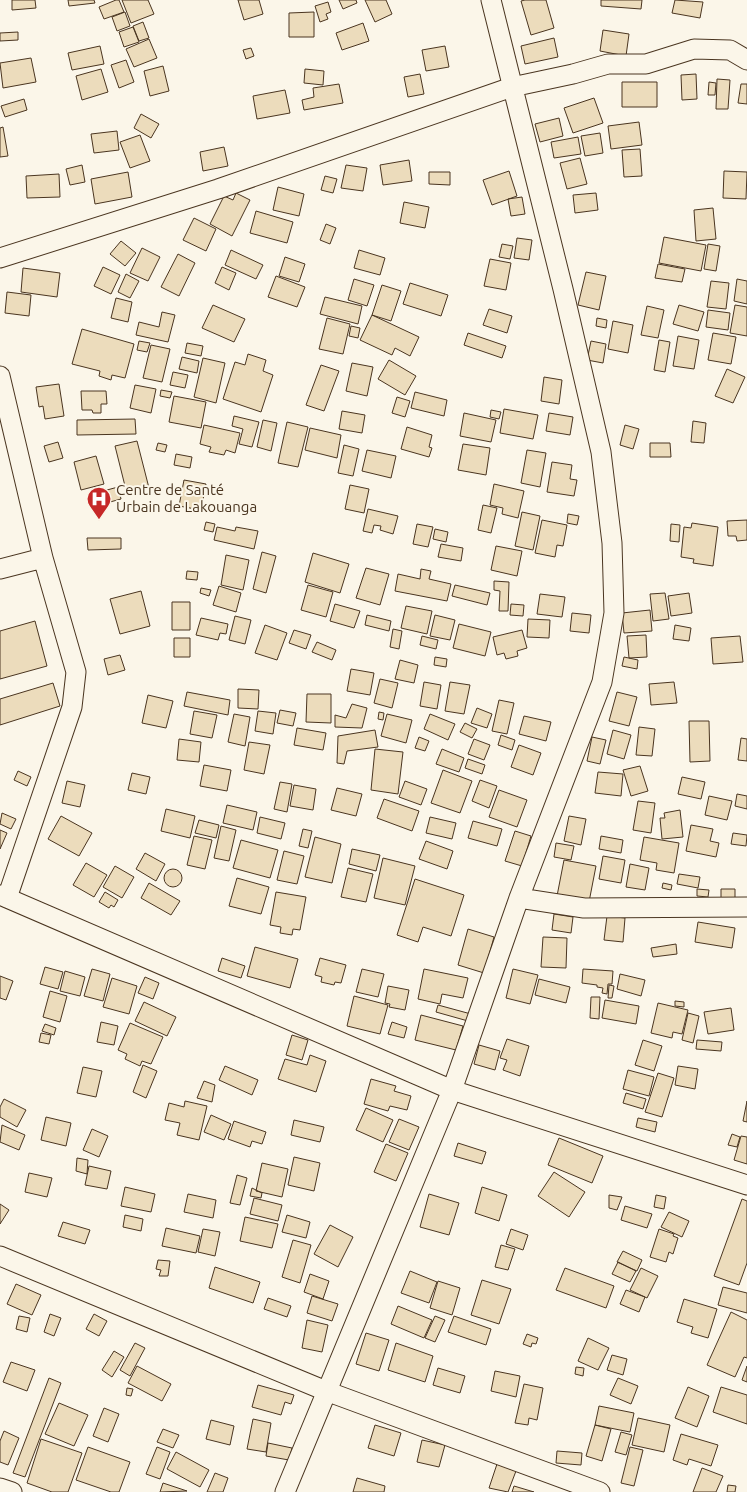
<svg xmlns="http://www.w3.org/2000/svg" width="747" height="1492" font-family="Ubuntu,sans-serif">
  <rect width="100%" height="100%" fill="#fbf6e9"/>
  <path fill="#ecdcbc" stroke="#4a3520" d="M12,0H35L36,8L12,10Z
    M68,0H94L95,3L69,6Z
    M116,0H119L124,12L104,19L99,7Z
    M122,0H148L154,14L131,23Z
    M238,0H259L263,14L244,20Z
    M339,0H356L357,3L343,9Z
    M365,0H386L392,14L375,22Z
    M525,0H546L554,28L531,35L521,1Z
    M601,0H642L641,9L601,6Z
    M675,0L703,2L700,18L672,13Z
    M328,2L331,12L326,14L328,19L320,22L315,6Z
    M125,12L130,26L117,31L112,17Z
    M314,12V37H289V13Z
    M143,22L149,38L139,41L133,26Z
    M363,23L369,41L342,50L336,33Z
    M133,27L139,42L124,47L119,32Z
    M603,30L629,34L626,56L600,51Z
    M18,32V40L0,41V33Z
    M554,38L558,57L525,64L521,46Z
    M149,39L157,58L134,67L126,49Z
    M100,46L104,64L72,70L68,53Z
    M445,46L449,67L426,71L422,50Z
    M251,48L254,56L246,59L243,50Z
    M31,58L36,82L3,88L0,63Z
    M126,60L134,82L119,88L111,65Z
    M163,66L169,91L150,96L144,71Z
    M101,69L108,92L82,100L76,76Z
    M305,69L324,71L323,85L304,83Z
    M420,74L424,94L408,97L404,77Z
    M696,74L697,99L682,100L681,75Z
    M717,79L730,80L728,109H716Z
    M622,82H657V107H622Z
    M709,82L716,83L715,95H708Z
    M339,84L343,103L304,110L302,100L314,97L313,88Z
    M741,84H747V104L738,103Z
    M285,90L290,113L257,119L253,96Z
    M594,98L603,123L573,133L564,108Z
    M24,99L27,110L5,117L1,106Z
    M141,114L159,124L151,138L134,128Z
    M559,118L563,136L540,142L535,124Z
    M639,122L642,145L611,149L608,126Z
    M3,127L8,156L0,157V128Z
    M117,131L119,150L94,153L91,134Z
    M600,133L603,153L585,156L581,136Z
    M140,135L150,161L130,168L120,142Z
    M578,137L581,154L554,158L551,142Z
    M224,147L228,166L203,171L200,152Z
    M640,149L642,176L624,177L622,150Z
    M580,158L587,184L567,189L560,163Z
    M409,160L412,181L383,185L380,165Z
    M82,165L85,182L70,185L66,169Z
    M346,165L367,168L363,191L341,188Z
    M509,171L517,196L492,205L483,180Z
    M724,171L747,172L746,199L723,198Z
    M128,172L132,197L95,204L91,179Z
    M429,172H450V185L429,184Z
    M59,174L60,197L27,198L26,176Z
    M325,176L337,179L333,193L321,190Z
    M278,187L304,194L299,216L273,210Z
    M236,193L250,200L232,236L210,224L224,196L233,200Z
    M596,193L598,210L575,213L573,195Z
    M522,197L525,214L511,216L508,199Z
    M404,202L429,207L425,228L400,223Z
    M713,208L716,239L696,241L694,210Z
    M256,211L293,222L287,243L250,233Z
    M194,218L216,229L206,251L183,240Z
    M326,224L336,228L330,244L320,240Z
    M664,237L706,245L701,271L659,263Z
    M517,238L532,240L529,260L514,258Z
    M121,241L136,253L125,266L110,254Z
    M502,244L513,246L510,259L499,257Z
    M708,244L720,246L716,271L704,269Z
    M142,248L160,257L148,281L130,273Z
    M231,250L263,265L256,279L225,265Z
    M359,250L385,258L380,275L354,268Z
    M178,254L195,263L179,296L161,287Z
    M285,257L305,264L299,282L279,276Z
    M490,259L511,263L506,290L484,286Z
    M658,264L685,269L682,282L655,278Z
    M103,267L120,275L111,294L94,286Z
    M222,267L236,273L229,290L215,283Z
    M23,268L60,273L57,297L21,292Z
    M586,272L606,276L599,310L578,305Z
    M126,274L139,281L130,298L118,292Z
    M276,276L305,287L297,307L268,297Z
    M354,279L374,285L367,306L348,300Z
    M737,279L747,281V304L734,301Z
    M711,281L729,283L726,309L707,307Z
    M410,283L448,295L441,316L403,304Z
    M382,285L401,291L391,321L372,315Z
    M7,292L31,295L29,316L5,313Z
    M325,297L362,306L358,324L320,314Z
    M116,298L132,302L128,322L111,318Z
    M213,305L245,319L234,342L202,328Z
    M679,305L704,312L698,331L673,324Z
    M735,305L747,307V336L730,333Z
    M647,306L664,310L658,338L641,335Z
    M489,309L512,316L507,333L483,325Z
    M708,310L730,313L728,330L706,327Z
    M162,312L175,315L168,342L136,335L139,322L159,327Z
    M372,315L419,337L410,356L395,348L392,355L360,340Z
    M327,318L350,324L343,354L319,349Z
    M597,318L607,320L606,328L596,326Z
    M613,321L633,325L628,353L608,349Z
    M351,326L360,328L358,338L349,336Z
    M82,329L134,344L125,378L112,375L111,380L99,376L100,371L72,364Z
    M468,333L506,346L502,358L464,345Z
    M713,333L736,337L731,364L708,360Z
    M678,336L699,340L694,369L673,366Z
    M659,340L670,342L665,372L654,370Z
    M139,341L150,343L147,352L137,350Z
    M591,341L606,344L603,363L587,360Z
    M187,343L203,346L201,356L185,353Z
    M151,345L170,349L162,382L143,378Z
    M248,354L266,360L263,371L273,375L261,412L223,399L235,362L245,365Z
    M182,357L199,361L197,373L179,369Z
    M203,358L225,363L216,403L194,397Z
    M389,360L416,376L405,395L378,379Z
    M352,363L373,367L367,396L346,391Z
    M321,365L339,371L324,411L306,405Z
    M727,369L745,377L733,403L715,396Z
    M173,372L188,375L185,388L170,385Z
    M544,377L562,380L559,404L541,401Z
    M59,384L64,416L45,419L43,406L39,407L36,387Z
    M135,385L156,389L151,413L130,408Z
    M161,390L172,392L170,398L160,396Z
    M81,391H106L107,404H101V413H93L92,410H82Z
    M415,392L447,400L444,416L411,408Z
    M174,396L206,402L201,428L169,422Z
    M397,397L410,401L405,417L392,413Z
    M504,409L538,415L533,439L500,433Z
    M491,410L501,412L499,419L490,417Z
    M342,411L365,415L362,433L339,429Z
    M464,413L496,420L491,442L460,436Z
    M549,413L573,417L570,435L546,431Z
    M234,416L259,422L252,447L239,444L243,429L232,426Z
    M135,419L136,434L77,435V420Z
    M263,420L277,423L271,451L257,447Z
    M693,421L706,423L704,443L691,442Z
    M287,422L308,427L298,467L278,463Z
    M204,425L240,433L235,453L226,450L224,455L209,452L211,447L200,444Z
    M625,425L639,429L633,449L620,445Z
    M407,427L432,435L429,447L432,448L429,457L401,449Z
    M310,428L341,435L337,458L305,450Z
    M137,441L149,488L127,494L115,446Z
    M58,442L63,458L49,462L44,446Z
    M158,443L167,445L165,452L156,450Z
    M650,443H670L671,457H650Z
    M463,444L490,448L486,475L458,470Z
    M344,445L359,449L353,476L338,473Z
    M367,450L396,456L391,478L362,471Z
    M527,450L546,453L540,487L521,483Z
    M176,454L192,457L190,468L174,465Z
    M96,456L104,484L81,490L74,462Z
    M552,462L572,465L570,479L577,480L574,496L547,492Z
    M184,480L206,484L201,510L179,506Z
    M494,484L524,491L518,518L502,514L503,508L490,505Z
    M350,485L369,489L364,513L345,509Z
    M118,487L121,499L110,502L107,490Z
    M483,505L497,508L491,533L478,530Z
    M368,509L398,516L393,534L380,530L381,526L374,525L372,533L363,531Z
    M522,512L540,516L533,550L515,546Z
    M568,514L579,516L577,525L567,523Z
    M542,520L567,525L563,546L557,545L555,557L535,553Z
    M747,520V540L737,541L736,536H728L727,521Z
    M206,522L215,524L213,532L204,530Z
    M692,523L718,527L713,566L693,563L694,559L681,557L684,527L691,528Z
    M417,524L433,527L428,547L413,544Z
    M671,524L680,525L679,542L670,541Z
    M217,527L235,531L236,527L258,531L254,549L214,540Z
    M435,529L448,532L446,542L433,539Z
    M87,538H121V549L88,550Z
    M441,544L463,548L461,561L438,557Z
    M496,546L522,551L517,576L491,570Z
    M262,552L276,556L266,593L253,589Z
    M313,553L349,564L340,593L305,582Z
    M226,555L249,560L243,590L221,585Z
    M366,568L389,574L380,605L356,598Z
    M421,569L431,571L429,579L451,584L447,601L395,591L398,574L420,579Z
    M187,571L198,572L197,580L186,579Z
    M494,581L509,582L508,611H499L500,591L494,590Z
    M308,585L333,592L326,617L301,610Z
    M455,585L490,593L487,605L452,596Z
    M219,586L241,593L236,612L213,605Z
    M201,588L211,590L209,596L200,593Z
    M141,591L150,626L120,634L110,599Z
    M665,593L669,619L653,621L650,594Z
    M689,593L692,613L671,616L668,596Z
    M540,594L565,597L562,617L537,614Z
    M172,602H190V630H172Z
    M335,604L360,611L354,628L330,621Z
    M511,604L524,605L523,616L510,615Z
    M406,606L432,611L427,634L401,628Z
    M650,610L652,631L624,633L622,613Z
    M572,613L591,615L589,633L570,631Z
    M367,615L391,621L389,631L365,625Z
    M435,615L455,620L450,640L430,636Z
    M235,616L251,620L245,644L229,640Z
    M201,618L228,624L226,634L220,633L218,640L196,635Z
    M528,619L550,620L549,638L527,637Z
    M35,621L47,666L0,679V631Z
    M459,624L491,632L485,656L453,648Z
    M265,625L287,633L277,660L255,653Z
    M675,625L691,628L689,641L673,639Z
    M393,629L402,631L399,649L390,647Z
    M294,630L311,635L306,649L289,643Z
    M522,630L527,648L517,651L518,656L506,659L504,653L497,655L493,637Z
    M646,635L647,657L629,658L627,636Z
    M422,636L438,640L436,649L420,645Z
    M740,636L743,662L713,664L711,638Z
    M174,638H190V657H174Z
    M317,642L336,650L332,660L312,652Z
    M120,655L125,670L108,675L104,659Z
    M435,657L447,659L446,667L434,665Z
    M624,657L638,660L637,669L622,666Z
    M400,660L418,665L414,683L395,679Z
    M351,669L374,673L370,695L347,691Z
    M380,679L398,683L392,708L374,703Z
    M424,682L441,685L437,709L420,706Z
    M450,682L470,685L464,714L445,711Z
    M674,682L677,703L651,705L649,684Z
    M53,683L60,706L0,725V699Z
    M238,689L259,690L258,709L238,708Z
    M187,692L230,700L228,715L184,706Z
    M617,692L637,697L629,726L609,721Z
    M307,694H331V723L306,722Z
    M148,695L173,701L166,728L142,723Z
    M499,700L514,703L507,734L492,731Z
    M352,704L367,708L362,728L335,727V715L346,718Z
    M477,708L492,714L487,728L471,723Z
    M280,710L296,713L293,726L277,723Z
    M194,711L217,715L212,738L190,734Z
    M258,711L276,713L273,734L255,731Z
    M379,712L384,713L383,720L378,719Z
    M234,714L250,717L245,746L228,742Z
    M387,714L412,720L406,743L381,736Z
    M430,714L455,724L448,740L424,729Z
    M524,716L551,722L546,741L519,734Z
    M689,721H709L710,761L690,762Z
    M465,723L477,729L472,738L460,732Z
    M639,727L655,729L652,756L636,755Z
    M297,728L326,733L323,750L294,745Z
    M375,730L378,747L347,751L344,764L337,763L338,736Z
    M613,730L631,735L624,759L607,754Z
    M501,735L515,740L512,750L498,745Z
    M419,737L429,741L425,751L415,748Z
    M592,737L606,740L600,764L587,761Z
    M741,738L747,739V761L738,760Z
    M179,739L201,742L199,762L177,760Z
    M474,739L490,745L484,760L468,754Z
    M249,742L270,745L264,774L244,770Z
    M519,745L541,753L533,775L511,767Z
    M375,749L403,752L398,794L371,790Z
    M442,749L464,758L459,772L436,764Z
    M468,759L485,765L482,774L465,768Z
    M204,765L231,770L227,791L200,786Z
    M640,766L648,791L631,796L623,770Z
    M443,770L472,781L460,813L431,803Z
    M18,771L31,777L27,786L14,780Z
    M598,772L623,774L621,796L595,793Z
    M132,773L150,777L146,794L128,790Z
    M682,777L705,782L701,799L678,794Z
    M480,780L497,786L489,808L472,801Z
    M67,781L85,785L80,807L62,803Z
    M405,781L427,789L421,805L399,797Z
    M280,782L292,784L287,812L274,809Z
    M294,785L316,789L313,810L290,806Z
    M337,788L362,794L356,816L331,810Z
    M499,790L527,800L517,827L489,817Z
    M737,794L747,796V809L735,806Z
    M709,796L732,801L727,820L705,815Z
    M384,799L419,811L412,831L377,818Z
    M638,801L655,803L651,833L633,830Z
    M227,805L257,812L253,830L223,823Z
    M166,809L195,816L190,838L161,831Z
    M680,810L683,837L662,839L660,818H665L664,813Z
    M2,813L16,819L11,829L0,824Z
    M61,816L92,833L79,856L48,839Z
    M569,816L586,819L581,845L564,841Z
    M260,817L285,823L281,839L257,833Z
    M430,817L456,823L452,839L426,833Z
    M199,820L219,825L216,838L195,833Z
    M473,821L502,829L497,846L468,838Z
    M691,825L713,829L710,841L719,843L716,857L686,851Z
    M221,826L236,830L229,861L214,858Z
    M303,829L312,831L308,848L299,846Z
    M0,830L7,833L0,849Z
    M515,831L531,836L522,866L505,861Z
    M733,833L747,835L746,846L731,844Z
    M194,836L212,840L205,869L187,865Z
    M601,836L623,840L621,853L599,849Z
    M315,837L341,844L332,883L305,877Z
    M644,837L679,843L674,873L656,870L657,863L640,860Z
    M241,840L278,850L270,878L233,868Z
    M426,841L453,851L447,869L419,859Z
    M556,843L574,846L571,860L554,857Z
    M352,849L380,855L376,871L349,864Z
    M284,851L304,856L297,884L277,880Z
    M145,853L165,864L156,881L136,869Z
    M603,856L625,860L621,883L599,879Z
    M383,858L415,866L405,905L374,898Z
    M564,860L596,866L589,902L557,896Z
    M86,863L107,875L94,897L73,885Z
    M630,864L649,868L645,890L626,887Z
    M115,866L134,877L122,898L103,887Z
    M348,868L373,874L366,902L341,897Z
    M164 878a9 9 0 1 1 18 0a9 9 0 1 1-18 0Z
    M679,874L700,877L698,888L677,884Z
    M237,878L269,887L261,914L229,906Z
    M415,879L464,895L451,936L423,927L418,942L397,935Z
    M149,883L180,901L171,915L141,898Z
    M663,883L672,885L671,890L662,888Z
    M697,889L709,890L708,897L697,896Z
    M721,889H735V900H721Z
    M105,892L118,900L114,907L111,905L109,908L99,902Z
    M276,892L306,897L300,930L293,929L292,935L280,933L281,927L270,925Z
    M554,914L573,917L571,933L552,930Z
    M607,916L625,918L623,942L604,940Z
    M698,922L735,928L732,948L695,942Z
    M468,929L494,937L484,973L458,965Z
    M543,937L567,938L566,968L541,967Z
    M676,944L677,954L653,957L651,948Z
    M255,947L298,959L290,988L247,976Z
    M222,958L245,966L241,978L218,971Z
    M320,958L346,965L341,983L335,982L334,985L321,982L322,977L315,975Z
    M45,967L63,972L58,989L40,984Z
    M92,969L110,974L103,1001L84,996Z
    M362,969L384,974L378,997L356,992Z
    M424,969L468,978L463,998L442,994L440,1004L418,999Z
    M513,969L538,975L530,1004L506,998Z
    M583,969L613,971L612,984H608L607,994L602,993L603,988L597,987V985L582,983Z
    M65,971L85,977L80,996L60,991Z
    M620,974L645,980L641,996L617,989Z
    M0,976L13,981L6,1000L0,998Z
    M145,977L159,983L153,999L138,993Z
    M112,978L137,986L129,1014L103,1007Z
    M539,979L570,987L566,1003L535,995Z
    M609,985L614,986L612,998H608Z
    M388,986L409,990L405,1010L389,1007L390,1004L385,1003Z
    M50,991L67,996L60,1022L43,1017Z
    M354,996L388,1005L380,1034L347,1026Z
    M591,997H600L599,1019L590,1018Z
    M605,1000L639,1006L636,1024L602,1018Z
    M675,1001L684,1002V1007L675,1006Z
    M144,1002L176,1017L167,1036L135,1021Z
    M658,1003L688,1010L682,1034L673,1032L672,1038L651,1033Z
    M438,1005L471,1014L468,1021L436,1012Z
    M731,1008L734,1030L708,1034L704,1012Z
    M688,1013L699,1016L693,1043L682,1040Z
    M421,1015L463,1026L456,1050L415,1040Z
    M101,1022L118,1026L114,1045L97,1042Z
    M392,1022L407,1027L404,1038L388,1034Z
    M130,1023L163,1037L151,1064L142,1061L140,1066L125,1059L127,1054L118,1050Z
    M45,1024L56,1028L54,1035L42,1031Z
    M41,1033L51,1035L49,1044L39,1042Z
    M292,1035L308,1040L302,1060L286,1055Z
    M507,1039L529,1046L520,1076L503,1070L507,1060L500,1058Z
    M643,1040L662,1046L654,1071L635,1065Z
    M697,1040L722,1042L721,1051L696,1049Z
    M479,1045L500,1051L495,1070L474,1064Z
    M310,1055L326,1061L316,1092L278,1079L285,1059L307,1065Z
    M143,1065L157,1071L146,1098L133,1092Z
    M225,1066L258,1080L252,1095L219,1080Z
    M678,1066L698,1069L695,1089L675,1085Z
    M83,1067L102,1071L96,1097L77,1093Z
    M628,1070L654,1077L649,1096L623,1089Z
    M658,1073L674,1078L662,1117L645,1112Z
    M371,1079L396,1086L394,1091L411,1096L407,1110L390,1106L388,1111L364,1104Z
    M204,1081L215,1085L212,1102L197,1098Z
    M626,1093L646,1099L643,1109L623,1103Z
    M4,1099L26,1110L17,1127L0,1117V1107Z
    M185,1101L207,1106L199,1140L177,1135L180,1123L165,1120L169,1103L184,1107Z
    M747,1101V1122L743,1121Z
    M366,1108L393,1120L383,1142L356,1130Z
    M211,1115L231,1124L224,1140L204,1132Z
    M46,1117L71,1123L66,1146L41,1140Z
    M638,1118L657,1122L655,1132L636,1127Z
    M399,1119L419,1127L409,1150L389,1142Z
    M294,1120L324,1127L320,1142L291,1135Z
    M234,1121L266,1132L262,1144L252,1141L250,1147L228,1139Z
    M2,1125L25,1135L19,1150L0,1142Z
    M92,1129L108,1136L99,1157L83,1150Z
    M732,1134L740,1137L737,1147L728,1145Z
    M741,1136L747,1137V1164L734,1160Z
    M559,1138L603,1156L592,1183L548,1165Z
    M458,1143L486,1152L482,1164L454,1156Z
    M386,1144L408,1153L396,1181L374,1172Z
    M294,1157L320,1163L314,1191L288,1185Z
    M77,1158L88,1160L87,1174L76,1171Z
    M262,1163L288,1169L282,1197L256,1191Z
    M89,1166L111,1171L107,1189L85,1185Z
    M554,1172L585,1192L569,1217L538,1196Z
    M29,1173L52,1178L47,1197L25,1192Z
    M237,1175L247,1178L240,1205L230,1203Z
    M125,1187L155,1194L151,1212L121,1206Z
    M482,1187L507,1195L499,1221L475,1213Z
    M252,1188L262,1193L261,1198L250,1196Z
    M188,1194L216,1200L213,1218L184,1212Z
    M429,1194L459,1203L449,1235L420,1227Z
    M609,1195L622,1197L617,1210L609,1208Z
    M656,1195L666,1197L664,1209L654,1207Z
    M254,1198L282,1205L278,1221L250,1214Z
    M742,1199L747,1201V1263L739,1285L714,1276Z
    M0,1204L9,1210L0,1224Z
    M625,1206L652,1214L647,1228L621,1220Z
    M669,1212L689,1221L682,1237L661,1227Z
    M125,1215L143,1219L141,1231L123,1227Z
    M287,1215L310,1222L306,1238L282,1232Z
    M245,1217L278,1224L272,1248L240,1241Z
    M63,1222L90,1230L85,1244L58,1236Z
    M330,1225L353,1237L338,1267L314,1254Z
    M166,1228L200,1236L196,1253L162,1246Z
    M203,1229L220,1232L215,1256L198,1252Z
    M511,1229L528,1235L523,1250L506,1244Z
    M659,1229L674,1234L673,1236L678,1238L673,1254L669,1252L666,1262L650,1257Z
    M293,1240L311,1245L300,1283L282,1277Z
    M501,1245L515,1249L508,1270L495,1267Z
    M623,1251L642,1260L637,1271L617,1262Z
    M158,1260L170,1261L168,1276H159L161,1270L156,1269Z
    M618,1262L636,1271L630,1282L612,1274Z
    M215,1267L260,1282L253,1303L209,1288Z
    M565,1268L614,1286L606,1308L556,1290Z
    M641,1268L658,1276L647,1298L630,1290Z
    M410,1271L437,1282L429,1303L401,1293Z
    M310,1274L329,1281L323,1299L304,1292Z
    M482,1280L511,1289L499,1324L471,1315Z
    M438,1281L460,1288L452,1315L430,1308Z
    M16,1284L41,1295L32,1315L7,1304Z
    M723,1287L747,1293V1313L718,1305Z
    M626,1290L645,1297L639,1312L620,1304Z
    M312,1296L338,1304L332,1321L307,1313Z
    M268,1298L291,1306L287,1317L264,1309Z
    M684,1299L717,1309L708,1338L691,1333L693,1327L677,1322Z
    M398,1306L432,1320L424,1338L391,1324Z
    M731,1312L747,1320V1358L744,1357L735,1377L707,1365Z
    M50,1314L61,1318L54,1336L44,1332Z
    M94,1314L107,1321L99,1336L86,1329Z
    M19,1316L30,1318L27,1332L16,1329Z
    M435,1316L445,1320L435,1342L425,1338Z
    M454,1316L491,1329L486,1345L448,1332Z
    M307,1320L328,1325L322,1352L302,1348Z
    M366,1333L389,1340L379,1371L356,1364Z
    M527,1334L538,1338L536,1344L532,1343L531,1347L523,1344Z
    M588,1338L609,1348L598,1370L578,1361Z
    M135,1343L145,1348L130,1376L120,1370Z
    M396,1343L433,1356L425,1382L388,1370Z
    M114,1351L124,1357L112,1377L102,1370Z
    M612,1355L627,1359L623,1375L607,1370Z
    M11,1362L35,1370L27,1391L3,1382Z
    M137,1366L171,1384L162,1401L128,1383Z
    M747,1366V1382L742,1380Z
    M576,1367L584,1368L583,1376L575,1374Z
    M438,1368L465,1376L460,1393L433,1385Z
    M495,1371L520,1376L516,1397L491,1391Z
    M49,1378L61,1383L25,1477L13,1473Z
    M618,1378L638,1386L631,1404L610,1395Z
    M524,1384L543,1388L537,1420L529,1418L528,1425L515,1423Z
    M258,1385L294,1395L291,1404L285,1402L281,1415L252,1407Z
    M688,1387L709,1396L697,1427L675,1418Z
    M721,1387L747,1395V1424L713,1412Z
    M127,1388L133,1389L131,1396L126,1395Z
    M59,1403L88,1415L74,1446L45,1434Z
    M599,1406L634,1413L630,1432L595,1425Z
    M104,1408L119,1414L108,1442L93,1436Z
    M638,1418L670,1425L664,1452L632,1445Z
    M253,1419L271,1423L266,1452L247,1449Z
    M211,1420L234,1426L230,1445L206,1439Z
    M375,1425L401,1433L394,1456L368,1448Z
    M595,1425L611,1429L602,1461L586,1456Z
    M163,1429L179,1435L173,1448L157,1442Z
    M4,1431L19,1438L8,1465L0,1462V1441Z
    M621,1432L632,1435L626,1455L615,1452Z
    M681,1434L718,1445L711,1466L689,1459L687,1465L673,1460Z
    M41,1439L82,1453L68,1492H52L27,1483Z
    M422,1440L445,1445L439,1467L417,1462Z
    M268,1443L292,1448L289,1460L266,1456Z
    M88,1447L130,1462L119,1492H111L76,1480Z
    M157,1447L170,1452L160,1479L146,1474Z
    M630,1447L643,1450L634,1486L621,1483Z
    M557,1451L582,1453L581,1465L556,1463Z
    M176,1452L209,1470L200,1487L167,1469Z
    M497,1464L516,1471L508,1492L489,1488Z
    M702,1468L723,1476L716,1492H693Z
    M215,1473L228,1478L223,1492H207Z
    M357,1478L385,1486L384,1492H353Z
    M163,1483L187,1491L160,1492Z
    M728,1485L736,1486L735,1492H727Z
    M514,1486L534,1492H512Z"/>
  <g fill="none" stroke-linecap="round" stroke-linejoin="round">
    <defs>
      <path id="minor" d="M0,258L218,189L512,87L573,74L608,64H646L694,49L730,50L747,60
        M0,376L43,558L76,672L72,707L7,898
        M0,569L43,558
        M0,895L452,1090L747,1185
        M519,898L584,908L747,907
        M0,1256L326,1391L600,1492
        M0,1488L12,1492
        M285,1492L452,1090L519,898L602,682L614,613L612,543L601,452L563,289L491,0"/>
    </defs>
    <use href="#minor" stroke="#4a3520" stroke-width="21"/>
    <use href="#minor" stroke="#fbf6e9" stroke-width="19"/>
  </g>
  <defs>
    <symbol id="hospital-pin" viewBox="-11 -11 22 30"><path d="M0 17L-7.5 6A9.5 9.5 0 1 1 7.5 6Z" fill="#c62828" stroke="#fbf6e9"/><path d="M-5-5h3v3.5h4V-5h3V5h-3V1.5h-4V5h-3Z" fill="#fff"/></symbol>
  </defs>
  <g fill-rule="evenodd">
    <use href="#hospital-pin" x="85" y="485" width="28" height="38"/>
  </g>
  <g text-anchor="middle" stroke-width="4" stroke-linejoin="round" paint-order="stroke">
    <g font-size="15" fill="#4a3520" stroke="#fbf6e9" text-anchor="start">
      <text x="116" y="495">Centre de Santé<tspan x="116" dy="17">Urbain de Lakouanga</tspan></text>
    </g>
  </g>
</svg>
